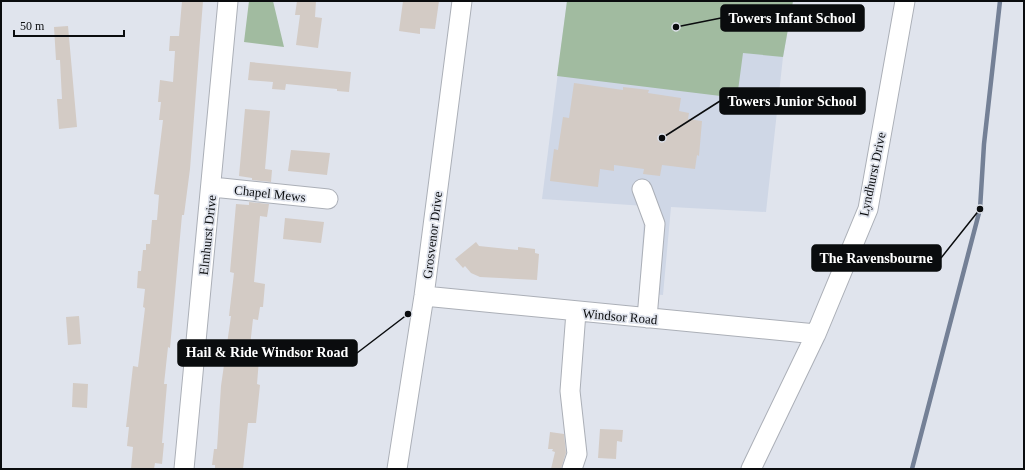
<svg xmlns="http://www.w3.org/2000/svg" width="1025" height="470" font-family="'Times New Roman',serif">
  <rect width="100%" height="100%" fill="#e0e4ed"/>
  <path fill="#cfd7e6" d="M567,1H793L783,57L766,212L671,207L663,295L639,293L645,206L542,199Z"/>
  <path fill="#a1bba0" d="M249,1H273L284,47L244,42Z
    M567,1H793L783,57L743,53L737,98L557,76Z"/>
  <g fill="none" stroke-linecap="round" stroke-linejoin="round">
    <path stroke="#748096" stroke-width="4.5" d="M912,469L980,209L984,144L1000,1"/>
  </g>
  <path fill="#d3cbc5" d="M182,1H203L190,169L184,215H182L170,348L168,347L164,384H167L162,443H164L162,464L155,463L154,469H131L133,447L127,446L129,427H126L133,366L138,367L145,308L143,307L145,289L137,288L138,271H141L143,250H146V244H150L152,220H157L159,195L154,194L163,120H159L161,102H158L160,80L173,82L175,51H169L170,36H179Z
    M297,1H316L315,17L322,18L318,48L296,45L300,15H295Z
    M403,1H439L435,29L420,28V34L399,31Z
    M68,26L77,127L59,129L57,99H62L60,60H56L54,27Z
    M250,62L351,72L349,92L337,91V89L286,84L285,90L272,89L273,82L248,80Z
    M574,83L623,90V87L649,90L648,93L681,98L679,111L689,113L688,119L702,121L699,156L697,155L695,169L662,165L660,176L643,174L644,169L614,165V171L600,169L598,187L550,181L554,149L558,150L563,117L569,118Z
    M245,109L270,111L265,169L272,170L271,182L252,180V178L239,176Z
    M291,150L330,153L327,175L288,171Z
    M249,202L269,204L267,217L260,216L254,282L265,284L263,307H260L258,320L253,319L250,346L260,347L257,384L260,385L256,423H248L243,469H215V465H212L214,449H217L221,386L231,316H229L234,273L230,272L236,204L249,205Z
    M285,218L324,222L321,243L283,239Z
    M476,242L479,246L518,250V247L535,249V253L539,254L537,280L480,277L471,273L465,266L463,268L455,259Z
    M79,316L81,344L68,345L66,317Z
    M73,383L88,384L87,408L72,407Z
    M600,429L623,430L622,442L617,441L616,459L598,458Z
    M550,432L564,434L566,453L561,469H551L555,452L552,451L553,449H548Z"/>
  <g fill="none" stroke-linecap="round" stroke-linejoin="round">
    <defs>
      <path id="minor" d="M212,187L328,199
        M642,189L655,224L647,318
        M424,296L816,334
        M184,469L228,1
        M397,469L424,296L462,1
        M572,469L577,454L570,391L576,312
        M751,469L816,334L868,209L905,1"/>
    </defs>
    <use href="#minor" stroke="#abafb7" stroke-width="21"/>
    <use href="#minor" stroke="#fff" stroke-width="19"/>
  </g>
  <g text-anchor="middle" stroke-width="3.5" stroke-linejoin="round" paint-order="stroke">
    <g font-size="13" fill="#0a0c0e" stroke="#e0e4ed">
      <text transform="translate(872 174) rotate(-78)" y="5">Lyndhurst Drive</text>
      <text transform="translate(270 193) rotate(6)" y="5">Chapel Mews</text>
      <text transform="translate(207 235) rotate(-84)" y="5">Elmhurst Drive</text>
      <text transform="translate(432 235) rotate(-83)" y="5">Grosvenor Drive</text>
      <text transform="translate(620 316) rotate(5)" y="5">Windsor Road</text>
    </g>
  </g>
  <path fill="none" stroke="#0a0c0e" stroke-width="1.5" d="M676 27L721 18M662 138L720 101M980 209L941 258M408 314L357 353"/>
  <g fill="#0a0c0e" stroke="#e0e4ed" stroke-width="1.5">
    <circle cx="676" cy="27" r="4"/>
    <circle cx="662" cy="138" r="4"/>
    <circle cx="980" cy="209" r="4"/>
    <circle cx="408" cy="314" r="4"/>
  </g>
  <g fill="#0a0c0e" stroke="#0a0c0e" stroke-width="1.5">
    <rect x="721" y="5" width="143" height="26" rx="4"/>
    <rect x="720" y="88" width="145" height="26" rx="4"/>
    <rect x="812" y="245" width="129" height="26" rx="4"/>
    <rect x="178" y="340" width="179" height="26" rx="4"/>
  </g>
  <g font-size="14" text-anchor="middle" font-weight="bold" fill="#fff">
    <text x="792" y="23">Towers Infant School</text>
    <text x="792" y="106">Towers Junior School</text>
    <text x="876" y="263">The Ravensbourne</text>
    <text x="267" y="357">Hail &amp; Ride Windsor Road</text>
  </g>
  <rect width="1025" height="470" fill="none" stroke="#0a0c0e" stroke-width="4"/>
  <path d="M14 30v6h110v-6" fill="none" stroke="#0a0c0e" stroke-width="2"/>
  <text x="20" y="30" font-size="12" fill="#0a0c0e" stroke="#e0e4ed" stroke-width="3" paint-order="stroke">50 m</text>
</svg>
